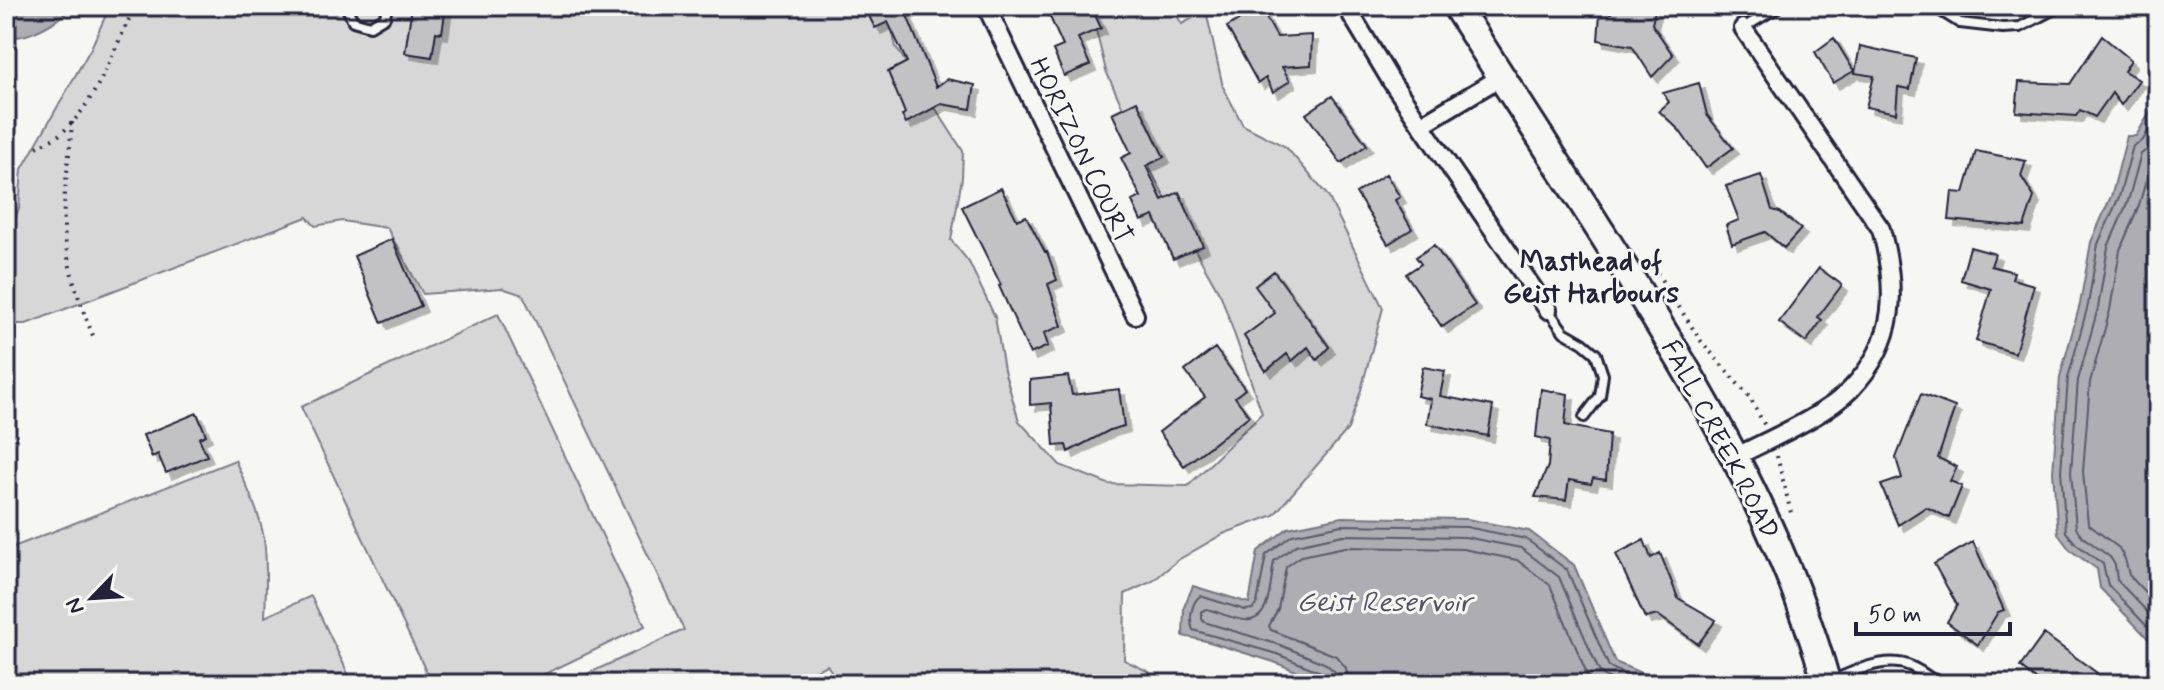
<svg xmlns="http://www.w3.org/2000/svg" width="2164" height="690" font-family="Mynerve,sans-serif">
  <defs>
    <filter id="shadow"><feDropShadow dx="6" dy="6" stdDeviation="0" flood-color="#0004"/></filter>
  </defs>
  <rect width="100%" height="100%" fill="#f6f6f2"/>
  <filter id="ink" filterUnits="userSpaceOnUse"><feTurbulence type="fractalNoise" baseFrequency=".0125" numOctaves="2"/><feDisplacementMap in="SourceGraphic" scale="16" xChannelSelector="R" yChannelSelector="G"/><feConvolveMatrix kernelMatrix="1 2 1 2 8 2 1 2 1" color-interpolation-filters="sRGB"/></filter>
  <g filter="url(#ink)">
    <path fill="#d7d7d7" stroke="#7c7c89" stroke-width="2" d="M110,6H886L896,47L963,151L962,178L951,240L969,262L995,317L1004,370L1019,421L1060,465L1108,484L1188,486L1262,413L1221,296L1155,179L1106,71L1090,6H1171L1182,24L1206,11L1223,87L1243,125L1286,147L1328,196L1383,308L1361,390L1348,429L1274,515L1223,534L1178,560L1153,581L1125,594L1124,660L1149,672V684H840L827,665L786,684H565L684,630L523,295L502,288L423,294L387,228L342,221L315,226L307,217L26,324H6V242L19,208L22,169L91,48Z
      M498,314L645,626L524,684H432L301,407Z
      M235,460C247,488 263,518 265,548C267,571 266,594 265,617L311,596L353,684H17L6,663V550Z"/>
    <path fill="#adadb3" stroke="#757583" stroke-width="2" d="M6,6H72C58,22 28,40 6,37Z
      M2158,98V649L2100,588L2097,569L2070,550L2058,534L2053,472L2060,377L2080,304L2091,242L2112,194L2127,136H2136Z
      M1342,517L1467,519L1529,531L1574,565L1615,662L1667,684H1328L1274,662L1206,641L1183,636L1184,607L1193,586L1249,603L1258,551L1288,528Z"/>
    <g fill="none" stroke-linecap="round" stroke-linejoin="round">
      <path stroke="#5a5a6b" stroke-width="2" d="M2158,114L2143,140L2133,146L2119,197L2098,244L2088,305L2068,378L2061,471L2066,532L2076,544L2103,564L2108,585L2158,638
        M2158,134L2151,147L2141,154L2128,201L2108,247L2098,308L2078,380L2071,472L2076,528L2083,537L2110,557L2115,565L2117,580L2158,623
        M2158,156L2151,163L2139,205L2120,250L2110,310L2090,382L2083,472L2088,524L2119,548L2125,559L2129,575L2158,606
        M1327,684V678L1323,673L1277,654L1193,630C1189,620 1191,603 1200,596L1245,610L1253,609L1257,603L1266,555L1292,535L1342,525L1466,527L1526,539L1567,570L1609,667L1647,684
        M1337,684L1335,672L1326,664L1280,645L1204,622L1202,619V611L1207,609C1219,612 1232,619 1245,620C1272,623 1270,580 1274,561L1296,545L1343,535L1465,537L1521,548L1559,577L1599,671L1606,677L1621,684
        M1349,684L1346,668L1336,656L1271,630L1269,626L1278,609L1286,567L1301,556L1345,547L1463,549L1517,560L1550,585L1587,674L1595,684"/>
    </g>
    <path fill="#c2c2c4" stroke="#22223b" stroke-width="2" filter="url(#shadow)" d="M412,6H446L442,33L436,32L432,57L405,53Z
      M864,6H920L906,13L936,87L947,79L975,85L971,109L941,104L906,123L902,116L905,113L888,72L907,62L888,22L875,28Z
      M1045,6H1091L1101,28L1078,38L1090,65L1064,76L1053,50L1063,46Z
      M1612,6H1656L1652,24L1673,55L1652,77L1632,46L1598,40L1600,13H1611Z
      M1260,7L1277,37L1312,35L1311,65L1282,67L1290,81L1273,92L1266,78L1258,83L1227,27Z
      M2102,36L2131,60L2124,71L2139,80L2121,105L2112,93L2095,117L2080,110L2076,116L2016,112L2019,82L2070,84Z
      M1834,38L1854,71L1833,83L1815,52Z
      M1860,46L1916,58L1910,89L1898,87L1896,113L1866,107L1874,76L1855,73Z
      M1699,83L1707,115L1733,148L1706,168L1679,130L1659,111L1669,102L1663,93Z
      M1332,96L1367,145L1341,163L1306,114Z
      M1137,101L1164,157L1146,166L1162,200L1179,192L1203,246L1173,259L1154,216L1141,221L1132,201L1141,197L1121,158L1131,153L1112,113Z
      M1976,151L2026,161L2021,176L2034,197L2024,227L1949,220L1952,192L1964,193Z
      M1386,174L1400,197L1395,200L1412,229L1388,244L1356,193Z
      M1761,175L1772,210L1780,212L1801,229L1784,248L1765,232L1732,244L1726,225L1739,220L1726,186Z
      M1001,188L1017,220L1026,216L1045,252H1047L1057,280L1048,284L1062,326L1044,333L1048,346L1030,354L999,286L1001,285L962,207Z
      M392,239L421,306L382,323L354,256Z
      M1434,245L1475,305L1442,327L1406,274L1421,264L1416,257Z
      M1970,247L1995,254L1991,266L2014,272L2012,279L2034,285L2015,353L1976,341L1991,289L1961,280Z
      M1819,268L1842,285L1818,317L1822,320L1806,342L1779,322Z
      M1274,271L1329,347L1317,360L1308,347L1292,361L1287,354L1266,371L1244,336L1275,313L1255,286Z
      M1215,348L1245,389L1235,397L1249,416L1184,466L1159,432L1205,397L1185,371Z
      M1423,367L1445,371L1440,396L1493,406L1488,436L1427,424L1431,399L1417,396Z
      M1068,376L1072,395L1119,389L1124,426L1110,430L1068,452L1066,445L1054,446L1051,403L1030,405V380Z
      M1541,389L1568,394L1565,425L1609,434L1606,480L1593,478L1591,484L1569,480L1566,500L1535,497L1548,466L1550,440L1536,437Z
      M1921,394L1955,407L1938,458L1957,467L1950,481L1962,486L1949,518L1926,507L1898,525L1881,485L1902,478L1896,458Z
      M197,413L206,435L199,438L207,456L166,473L158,454L152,457L143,435Z
      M1644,540L1651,558L1660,553L1678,598L1716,620L1698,644L1658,615L1645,618L1616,554Z
      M1973,542L2004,610L1998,612L1978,645L1947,622L1957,605L1934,564Z
      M2044,634L2097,673L2089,684H2042L2020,667Z"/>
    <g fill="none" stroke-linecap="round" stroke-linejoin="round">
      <defs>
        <path id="lane" d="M346,6L353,21L370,26L385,17L387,6
          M1933,6L1960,23L2003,28L2020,27L2060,6
          M1743,28L1780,6
          M1548,310L1564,332L1583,343L1596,354L1603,375L1600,396L1584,417
          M1832,681C1852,672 1877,660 1899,663C1912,664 1928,676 1938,684"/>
        <path id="street" d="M986,6L1135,315
          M1346,6L1391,81L1548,310
          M1421,125L1501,77
          M1735,457C1770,439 1825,416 1851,389C1898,340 1897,289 1881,229L1743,28"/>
        <path id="primary" d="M1456,6C1516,100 1577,193 1636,287C1714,412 1787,541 1827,684"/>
      </defs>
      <use href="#lane" stroke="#22223b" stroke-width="14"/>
      <use href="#street" stroke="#22223b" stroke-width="22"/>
      <use href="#primary" stroke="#22223b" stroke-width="32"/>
      <path stroke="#22223b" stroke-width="4" stroke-dasharray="2 6" stroke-linecap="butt" d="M451,11L463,12L482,6
        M72,122C70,150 66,177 64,204C61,250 77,297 94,338
        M37,147C44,143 52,140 59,135C95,106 111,55 131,15L138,6
        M1657,273L1701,341L1750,398L1765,426
        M1777,456L1792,517"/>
      <use href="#lane" stroke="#f6f6f2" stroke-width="8"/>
      <use href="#street" stroke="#f6f6f2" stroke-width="16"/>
      <use href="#primary" stroke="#f6f6f2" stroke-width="26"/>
    </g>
  </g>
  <g text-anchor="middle" stroke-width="6" stroke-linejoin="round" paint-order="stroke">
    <g font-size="26" fill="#22223b" stroke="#f6f6f2">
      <text transform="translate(1082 150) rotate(64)" y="9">HORIZON COURT</text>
      <text transform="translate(1721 439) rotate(62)" y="9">FALL CREEK ROAD</text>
    </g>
    <g font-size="28" font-weight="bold" fill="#22223b" stroke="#f6f6f2">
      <text x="1591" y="270">Masthead of<tspan x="1591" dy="32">Geist Harbours</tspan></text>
    </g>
    <g font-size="28" font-style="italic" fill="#535365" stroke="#f6f6f2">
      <text x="1384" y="611">Geist Reservoir</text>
    </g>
  </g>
  <rect width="2164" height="690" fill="none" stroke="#f6f6f2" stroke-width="32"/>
  <rect x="16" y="16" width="2132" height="658" fill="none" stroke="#22223b" stroke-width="3" filter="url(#ink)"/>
  <g transform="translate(92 598) rotate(245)" stroke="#f6f6f2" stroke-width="6" paint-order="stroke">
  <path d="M0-6L14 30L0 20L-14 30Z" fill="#22223b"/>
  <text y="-12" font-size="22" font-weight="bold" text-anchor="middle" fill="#22223b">N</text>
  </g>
  <path d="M1856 622v12h154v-12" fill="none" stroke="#22223b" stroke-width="4"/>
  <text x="1868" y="622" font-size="24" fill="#22223b" stroke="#f6f6f2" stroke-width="6" paint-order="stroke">50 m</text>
</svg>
